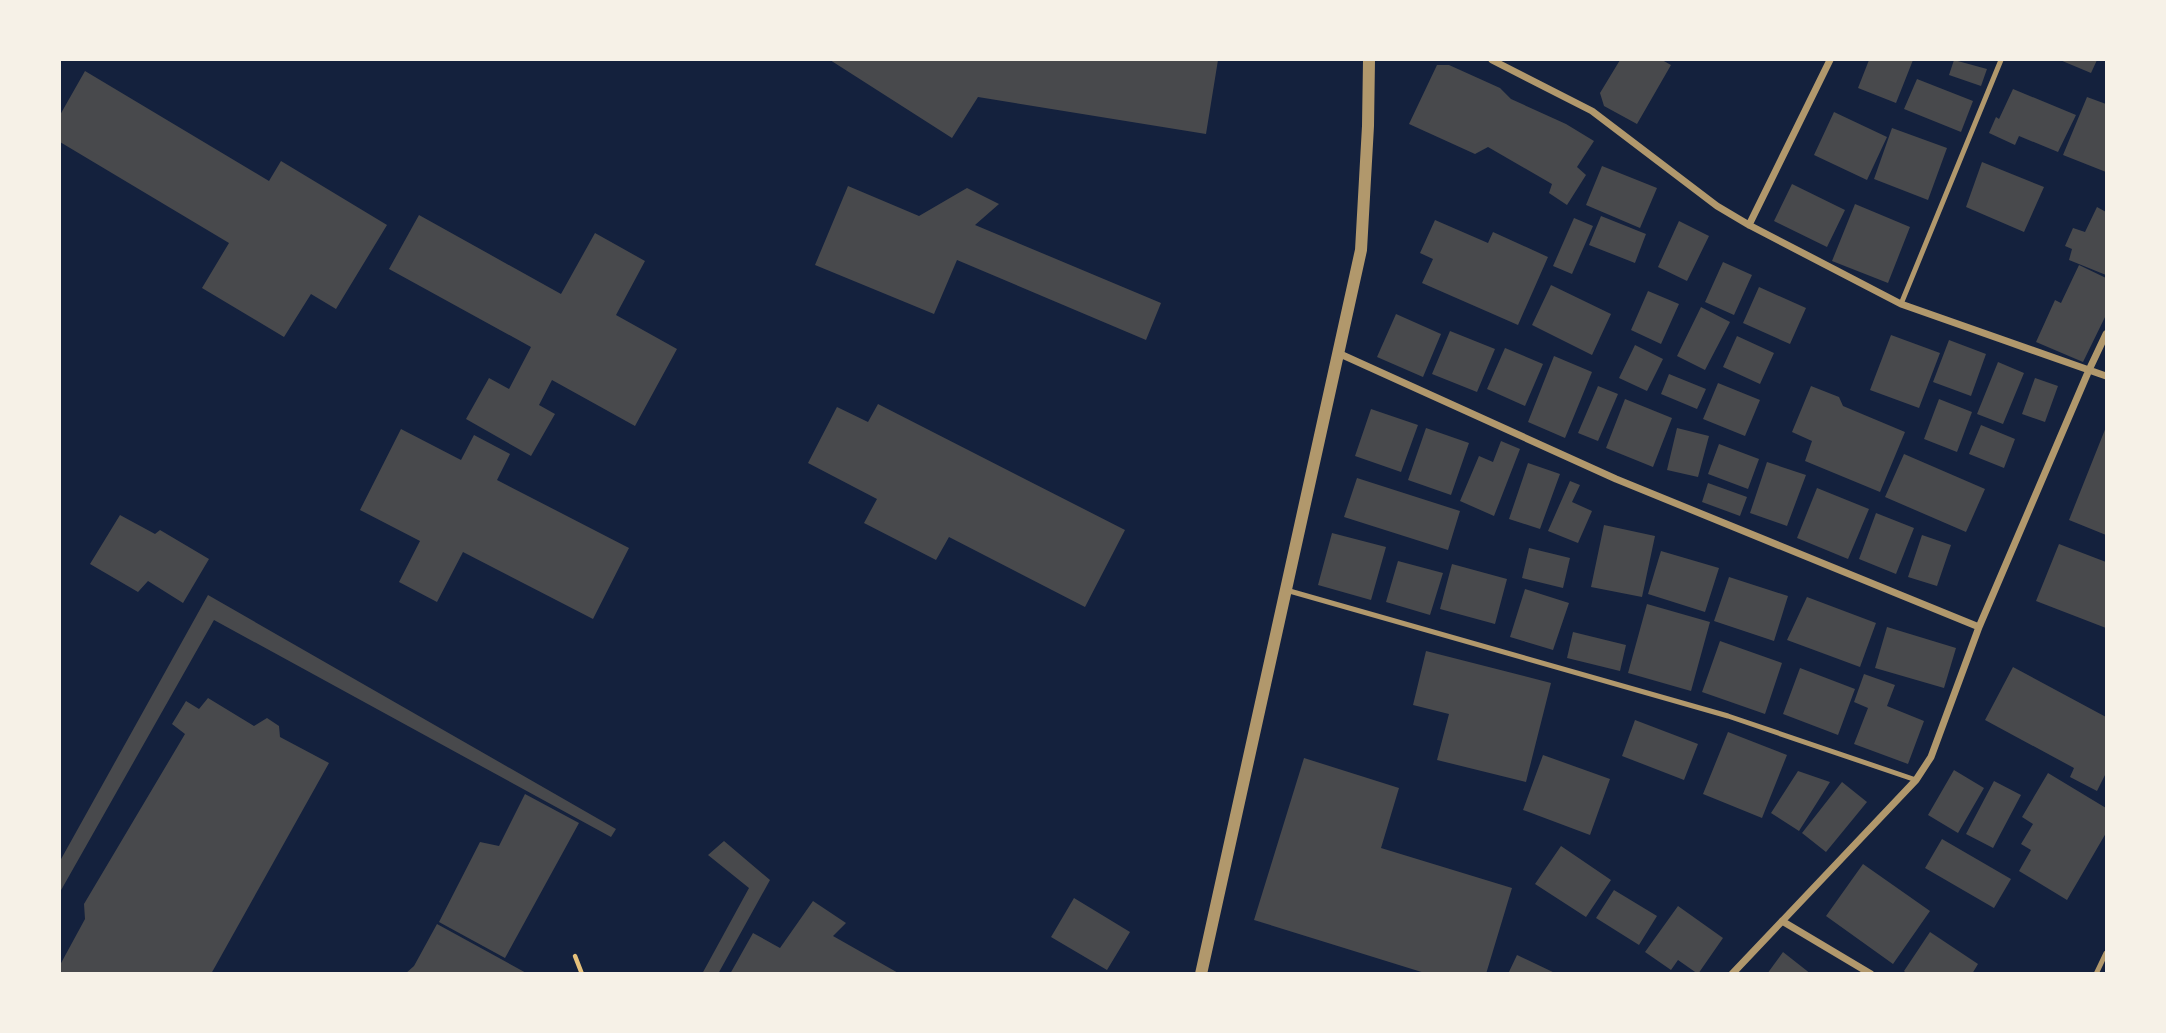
<svg xmlns="http://www.w3.org/2000/svg" width="2166" height="1033" font-family="'Asap Condensed',sans-serif">
  <rect width="100%" height="100%" fill="#14213d"/>
  <path fill="#48494c" d="M830,60H1218L1206,134L978,97L952,138Z
    M1620,60H1662L1671,65L1637,124L1604,106L1600,93Z
    M1869,60H1913L1896,103L1858,88Z
    M1954,60L1987,69L1981,86L1949,75Z
    M2060,60H2097L2091,73Z
    M1437,65H1449L1500,88L1511,99L1566,124L1594,141L1577,167L1586,175L1567,205L1549,193L1552,184L1488,147L1475,154L1409,124Z
    M85,71L269,181L281,161L387,225L336,309L311,294L284,337L202,288L229,243L60,142V115Z
    M1917,79L1973,101L1961,132L1904,109Z
    M2013,89L2076,115L2058,152L2019,136L2015,145L1989,133L1996,117L1999,119Z
    M2087,97L2106,104V172L2063,155Z
    M1834,112L1887,137L1867,180L1814,155Z
    M1892,128L1947,148L1928,200L1874,179Z
    M1982,162L2044,187L2024,232L1966,207Z
    M1602,166L1657,188L1640,228L1586,205Z
    M1792,184L1845,210L1827,247L1774,221Z
    M848,186L919,216L967,188L999,204L975,225L1161,303L1146,340L957,260L934,314L815,265Z
    M1855,204L1910,227L1888,283L1832,261Z
    M2097,207L2106,212V275L2069,260L2072,249L2065,246L2073,228L2085,232Z
    M419,215L561,294L595,233L645,261L616,315L677,349L635,426L552,380L539,405L555,414L531,456L466,419L489,378L509,389L531,347L389,269Z
    M1601,216L1646,234L1635,263L1589,245Z
    M1574,218L1593,226L1572,274L1553,266Z
    M1435,220L1488,243L1493,232L1548,257L1518,325L1422,283L1433,259L1420,253Z
    M1679,221L1709,236L1687,281L1658,267Z
    M1723,262L1752,275L1734,315L1705,302Z
    M2079,265L2106,278V315L2083,362L2036,342L2055,300L2061,303Z
    M1551,285L1611,314L1592,355L1532,325Z
    M1759,287L1806,308L1790,344L1743,323Z
    M1648,291L1679,304L1661,344L1631,330Z
    M1701,307L1730,322L1705,370L1677,356Z
    M1396,314L1441,334L1423,377L1377,357Z
    M1450,331L1495,349L1477,392L1432,374Z
    M1891,335L1940,353L1919,408L1870,390Z
    M1737,336L1774,353L1760,384L1723,367Z
    M1949,340L1986,354L1971,396L1933,382Z
    M1635,345L1663,359L1647,391L1619,378Z
    M1505,348L1543,364L1525,406L1487,389Z
    M1554,356L1592,372L1565,438L1528,422Z
    M1998,362L2024,373L2003,424L1977,414Z
    M1669,374L1706,389L1697,409L1661,394Z
    M2035,378L2058,386L2045,422L2022,414Z
    M1718,383L1760,400L1745,436L1703,419Z
    M1598,386L1618,394L1598,441L1578,433Z
    M1811,386L1839,397L1843,406L1905,432L1880,492L1805,461L1812,441L1792,432Z
    M1625,399L1672,418L1653,467L1606,448Z
    M1939,399L1972,412L1957,452L1924,439Z
    M878,404L1125,530L1085,607L949,537L936,560L864,523L877,499L808,463L837,407L868,422Z
    M1371,409L1418,425L1401,472L1355,456Z
    M1981,425L2015,439L2004,468L1969,454Z
    M2106,427V535L2069,520Z
    M1426,428L1469,443L1451,495L1408,480Z
    M1677,428L1709,436L1698,477L1667,470Z
    M401,429L461,460L474,435L510,454L497,480L629,548L593,619L463,552L437,602L399,582L420,541L360,510Z
    M1501,441L1520,449L1494,516L1460,501L1479,456L1493,462Z
    M1719,444L1759,459L1748,489L1708,474Z
    M1904,454L1985,489L1966,532L1885,497Z
    M1767,462L1806,475L1787,526L1750,513Z
    M1528,463L1560,474L1540,529L1509,519Z
    M1357,478L1460,511L1448,550L1344,517Z
    M1570,481L1580,485L1572,502L1592,511L1578,543L1548,531Z
    M1708,483L1747,497L1740,516L1702,502Z
    M1817,488L1869,509L1848,559L1797,538Z
    M1876,513L1914,528L1896,574L1859,559Z
    M120,515L155,534L160,530L209,559L183,603L148,581L138,592L90,564Z
    M1604,525L1655,536L1642,597L1591,587Z
    M1332,533L1386,547L1371,600L1318,585Z
    M1922,535L1951,545L1937,586L1908,577Z
    M2059,544L2106,562V628L2036,601Z
    M1529,548L1570,558L1563,588L1522,578Z
    M1661,551L1719,568L1705,612L1648,594Z
    M1398,561L1443,573L1430,615L1386,602Z
    M1452,564L1507,579L1495,624L1440,609Z
    M1729,577L1788,596L1774,641L1714,621Z
    M1525,589L1569,603L1553,650L1510,637Z
    M208,595L616,829L611,837L214,620L60,892V861Z
    M1807,597L1876,623L1860,667L1787,640Z
    M1647,604L1710,622L1691,691L1628,673Z
    M1887,627L1956,648L1944,688L1875,668Z
    M1573,632L1626,645L1620,671L1567,658Z
    M1720,641L1782,663L1765,714L1702,692Z
    M1426,651L1551,683L1526,782L1437,760L1449,714L1413,705Z
    M2013,667L2106,717V773L2097,791L2070,777L2074,768L1985,720Z
    M1800,668L1855,689L1838,735L1783,714Z
    M1864,674L1895,685L1887,706L1924,721L1908,764L1854,744L1868,708L1854,702Z
    M208,698L254,726L267,718L279,726L280,737L329,763L211,974H60V965L85,919L84,904L185,734L172,724L186,701L199,709Z
    M1635,720L1698,744L1684,780L1622,756Z
    M1728,732L1787,755L1762,818L1703,794Z
    M1543,755L1610,779L1590,835L1523,810Z
    M1304,758L1399,788L1381,848L1512,888L1486,974H1428L1254,920Z
    M1954,770L1984,788L1958,833L1928,815Z
    M1798,771L1830,782L1799,831L1771,813Z
    M2048,773L2106,808V833L2067,900L2019,871L2031,850L2021,844L2033,824L2022,817Z
    M1994,781L2021,795L1993,848L1966,834Z
    M1842,782L1867,802L1826,852L1802,833Z
    M525,794L579,823L505,958L439,922L480,842L499,846Z
    M1942,839L2011,879L1994,908L1925,868Z
    M724,841L770,880L718,974H702L749,888L708,855Z
    M1561,846L1611,880L1586,917L1535,884Z
    M1863,864L1930,911L1893,964L1826,916Z
    M1614,890L1657,916L1639,945L1596,918Z
    M1074,898L1130,932L1107,970L1051,937Z
    M813,901L846,923L833,936L900,974H730L753,933L780,948Z
    M1678,906L1723,938L1698,974L1678,960L1671,970L1645,952Z
    M437,924L528,974H405L414,966Z
    M1930,932L1978,964L1972,974H1907L1904,971Z
    M1783,952L1811,974H1767Z
    M1517,955L1557,974H1508Z"/>
  <g fill="none" stroke-linecap="round" stroke-linejoin="round">
    <path stroke="#e5c07b" stroke-width="4.5" d="M575,956L582,974"/>
    <path stroke="#b1986c" stroke-width="5" d="M1901,304L2001,60
      M1286,590L1728,716L1916,780
      M2096,974L2106,953"/>
    <path stroke="#b1986c" stroke-width="7" d="M1492,60L1592,111L1717,206L1749,225L1901,304L2106,376
      M1749,225L1830,60
      M1338,353L1616,479L1979,627
      M1782,921L1871,974
      M1732,974L1916,780L1931,757L1979,627L2089,370L2106,334"/>
    <path stroke="#b1986c" stroke-width="12" d="M1201,974L1361,250L1368,126L1369,60"/>
  </g>
  <rect width="2166" height="1033" fill="none" stroke="#f6f1e7" stroke-width="122"/>
</svg>
